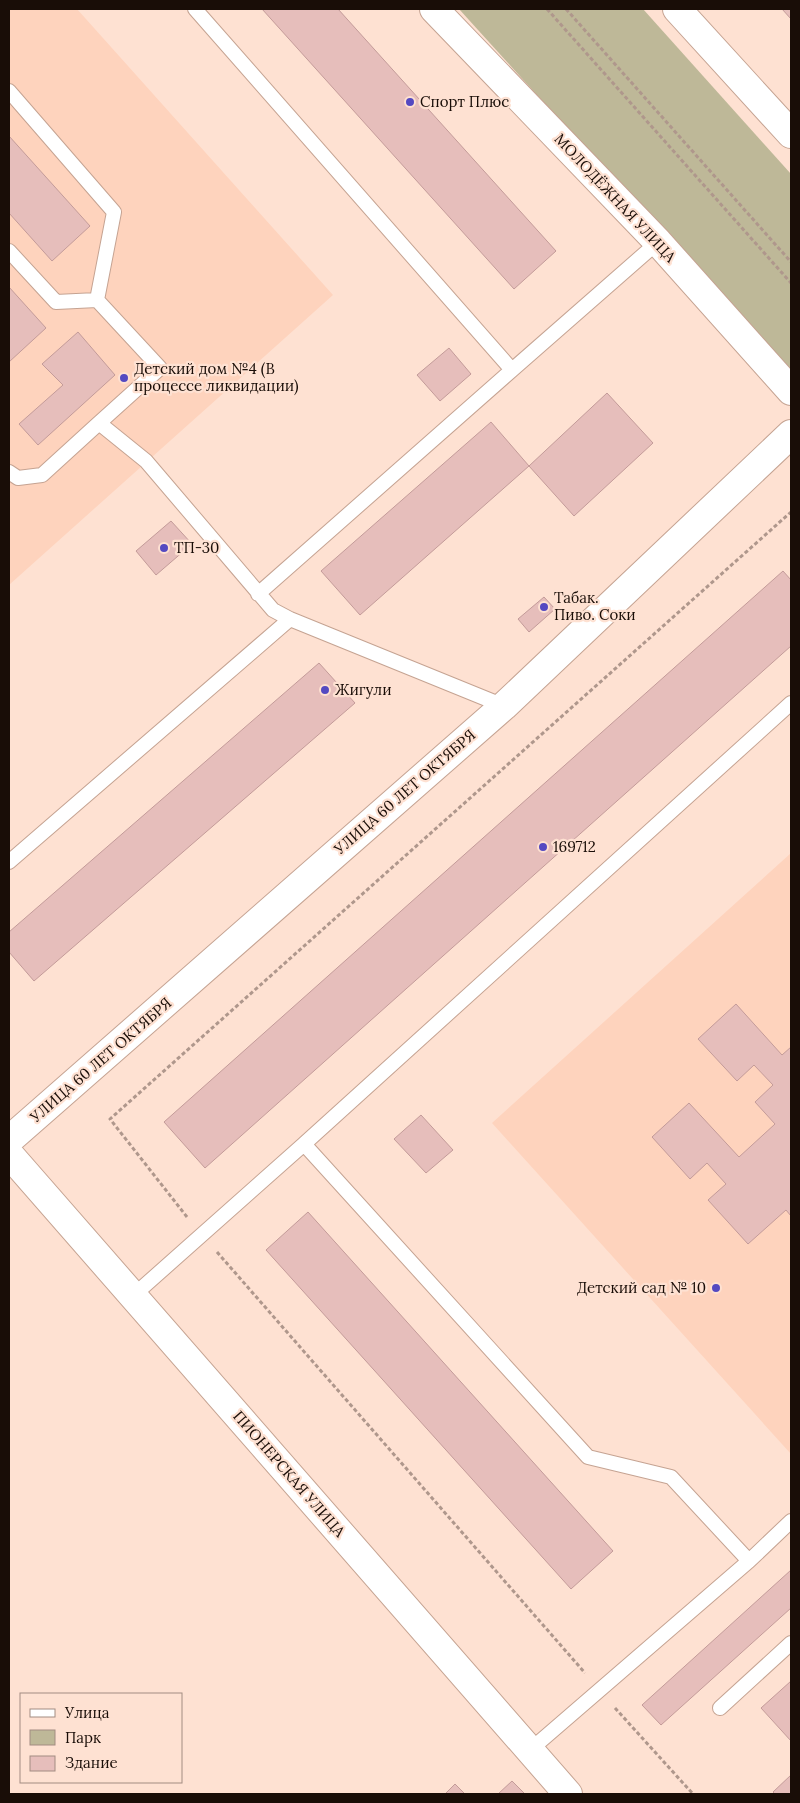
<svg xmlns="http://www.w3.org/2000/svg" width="800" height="1803" font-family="Lora,serif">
  <rect width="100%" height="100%" fill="#fee1d2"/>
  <path fill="#fed3bd" d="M9,9H77L333,295L9,585Z
    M791,853V1454L492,1123Z"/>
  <path fill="#beb898" d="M459,9H643L791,174V369L777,360Z"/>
  <path fill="#e6bebb" stroke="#c39b99" d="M262,9H338L556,251L514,289Z
    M782,9H791V19Z
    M9,136L90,226L52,261L9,213Z
    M9,287L46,328L9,362Z
    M78,332L115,375L38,445L19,424L63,385L42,364Z
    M449,348L471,374L440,401L417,375Z
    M607,393L653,443L574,516L529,466Z
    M491,422L529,466L360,615L321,571Z
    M171,521L192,544L156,575L136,551Z
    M783,571L791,580V646L205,1168L164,1122Z
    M544,597L555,609L529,632L518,619Z
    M319,663L355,703L34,981L9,952V932Z
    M736,1004L782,1055L791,1047V1216L786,1210L748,1244L708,1200L726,1184L707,1163L690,1179L652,1137L689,1103L739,1157L775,1124L755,1102L773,1085L754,1065L737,1081L698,1039Z
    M421,1115L453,1150L426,1173L394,1139Z
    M308,1212L613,1551L571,1589L266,1250Z
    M791,1570V1608L661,1725L642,1705Z
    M791,1681V1741L761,1708Z
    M791,1775V1794H775L773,1792Z
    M512,1781L525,1794H498Z
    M455,1784L465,1794H445Z"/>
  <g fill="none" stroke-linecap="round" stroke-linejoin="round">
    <defs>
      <path id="lane" d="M195,9L512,370L258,594
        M9,91L114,212L97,300L160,368L99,423L146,461L273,610L290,619L9,862
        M9,251L56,302L97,300
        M512,370L658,242
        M9,472L18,478L42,475L99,423
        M290,619L504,706
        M134,1295L304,1144
        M749,1561L791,1521
        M720,1708L791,1643
        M529,1751L749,1561L671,1477L588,1457L304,1144L791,703"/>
      <path id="secondary" d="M434,9L658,242L791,391
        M677,9L791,134
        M9,1140L504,706L791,434
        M9,1154L568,1794"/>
    </defs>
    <use href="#lane" stroke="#c5a392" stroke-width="16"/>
    <use href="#secondary" stroke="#c5a392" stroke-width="30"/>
    <path stroke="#af978c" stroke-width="3" stroke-dasharray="4 2.5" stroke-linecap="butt" d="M547,9L791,283
      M566,9L791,262
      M187,1217L110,1119L791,512
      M217,1252L585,1673
      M615,1708L693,1794"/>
    <use href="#lane" stroke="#fff" stroke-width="14"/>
    <use href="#secondary" stroke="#fff" stroke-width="28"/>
  </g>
  <g fill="#5449c1" stroke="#fee1d2" stroke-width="2">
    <circle cx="410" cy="102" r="5"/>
    <circle cx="124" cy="378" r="5"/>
    <circle cx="164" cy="548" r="5"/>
    <circle cx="544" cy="607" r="5"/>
    <circle cx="325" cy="690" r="5"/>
    <circle cx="543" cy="847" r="5"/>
    <circle cx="716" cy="1288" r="5"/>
  </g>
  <g text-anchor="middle" stroke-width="4.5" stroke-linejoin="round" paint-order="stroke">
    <g font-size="15" fill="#190d07" stroke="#fee1d2" text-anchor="start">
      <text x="420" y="107">Спорт Плюс</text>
      <text x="134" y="374">Детский дом №4 (В<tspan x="134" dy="17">процессе ликвидации)</tspan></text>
      <text x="174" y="553">ТП-30</text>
      <text x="554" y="603">Табак.<tspan x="554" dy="17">Пиво. Соки</tspan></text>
      <text x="335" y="695">Жигули</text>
      <text x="553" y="852">169712</text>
      <text x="706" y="1293" text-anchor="end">Детский сад № 10</text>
    </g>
    <g font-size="15" fill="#190d07" stroke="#fee1d2">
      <text transform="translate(615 198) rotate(47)" y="5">МОЛОДЁЖНАЯ УЛИЦА</text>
      <text transform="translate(405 792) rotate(-41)" y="5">УЛИЦА 60 ЛЕТ ОКТЯБРЯ</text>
      <text transform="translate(101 1060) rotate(-41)" y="5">УЛИЦА 60 ЛЕТ ОКТЯБРЯ</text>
      <text transform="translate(289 1474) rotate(49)" y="5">ПИОНЕРСКАЯ УЛИЦА</text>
    </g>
  </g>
  <rect width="800" height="1803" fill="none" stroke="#190d07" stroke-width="20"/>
  <rect x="20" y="1693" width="162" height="90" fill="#fee1d2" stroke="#a28c81"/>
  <rect x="30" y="1709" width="25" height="8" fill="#ffffff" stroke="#a28c81"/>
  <text x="65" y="1718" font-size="15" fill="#190d07">Улица</text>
  <rect x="30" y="1730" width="25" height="15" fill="#beb898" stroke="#a28c81"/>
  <text x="65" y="1743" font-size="15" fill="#190d07">Парк</text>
  <rect x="30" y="1756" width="25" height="15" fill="#e6bebb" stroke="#a28c81"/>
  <text x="65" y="1768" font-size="15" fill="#190d07">Здание</text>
</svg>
